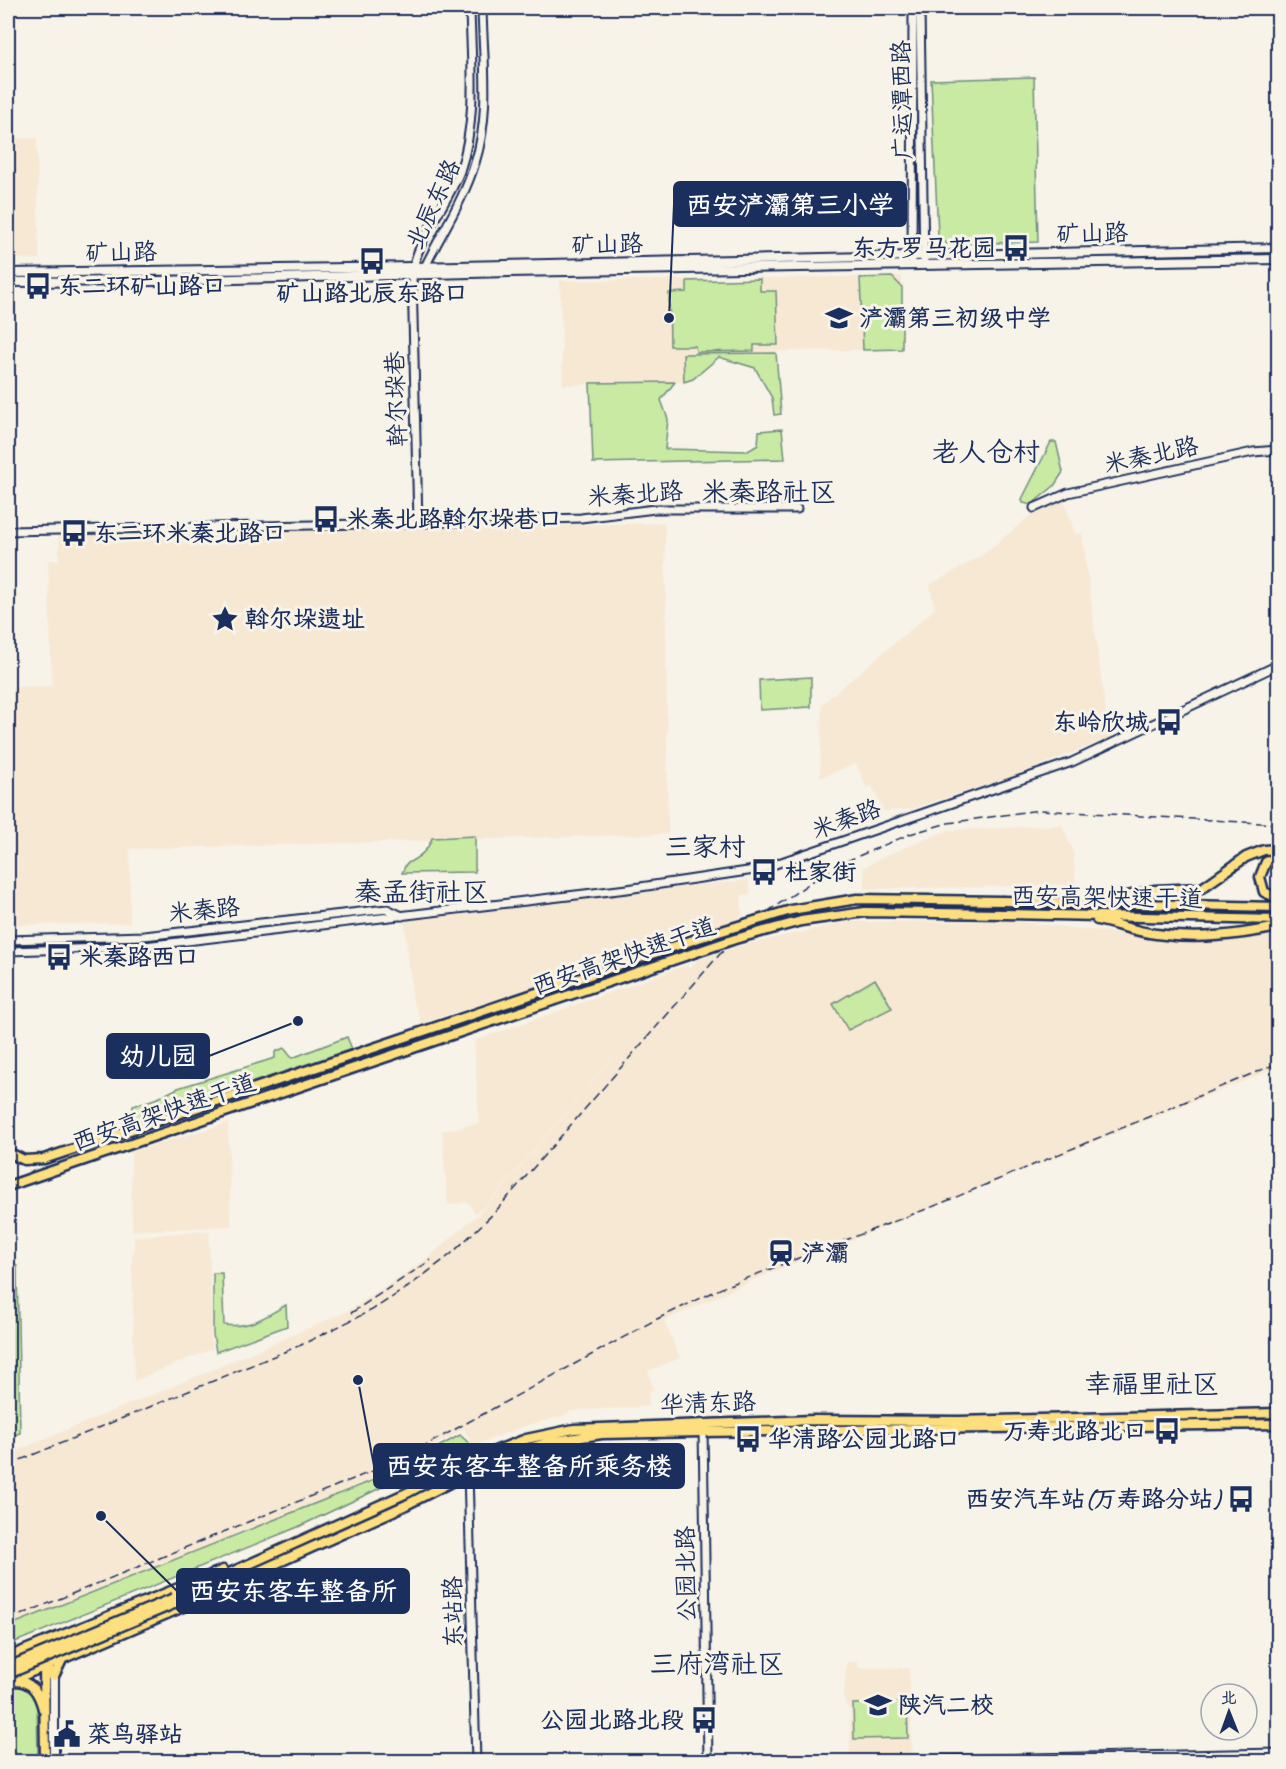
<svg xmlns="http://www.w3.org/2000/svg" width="1286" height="1769" font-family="Caveat,'LXGW WenKai TC',sans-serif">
  <rect width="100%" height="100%" fill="#f7f3e8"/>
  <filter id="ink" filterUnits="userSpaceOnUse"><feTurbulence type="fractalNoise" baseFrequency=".0167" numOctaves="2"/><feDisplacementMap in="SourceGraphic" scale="12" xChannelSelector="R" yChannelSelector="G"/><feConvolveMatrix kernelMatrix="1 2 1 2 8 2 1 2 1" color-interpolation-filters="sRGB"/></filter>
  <g filter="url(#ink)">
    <path fill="#f7e8d4" d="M37,138L39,259H8V139Z
      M902,276V349L685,353V382L563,385L560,281Z
      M1064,499L1075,534L1082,533L1109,738L1017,775L911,809L884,811L872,786L867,788L856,764L820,778L822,704L935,609L930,585L984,554L1038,509Z
      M665,523L668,834L130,849V923L8,925V687L52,686L48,560H59V535Z
      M1062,825L1073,851L1076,885L865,889L864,867L898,850L949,830Z
      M748,880L751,894L741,895L742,915L731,924L422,1023L413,1001L404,917Z
      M1012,921L1135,935L1239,939L1278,934V1067L756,1279L664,1321L680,1358L648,1371L654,1389L649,1392V1406L571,1411L563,1416L528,1425L473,1446L464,1429L381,1475L335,1495L8,1625V1454L198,1376L348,1311L427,1259L487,1206L682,977L487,1205L475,1213L467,1202L448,1205L442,1131L479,1123L474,1041L687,965L689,969L697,960L738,946L847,922Z
      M228,1123L231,1226L132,1231L131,1152Z
      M209,1231L212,1349L134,1381L132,1254H134V1236Z
      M847,1662H858L859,1668H909L912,1754L850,1755V1711L843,1698Z"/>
    <path fill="#c8eaa3" stroke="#728c80" stroke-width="1.5" d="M1034,77L1038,242L947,244L938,235L931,80Z
      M892,277L902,287V349L863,350L860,278Z
      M760,279V291H776L778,345H754V351L696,352L695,346H670L669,293L687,292V281Z
      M776,353L781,414L774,415L772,398L755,368L719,357L693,379L684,382L683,354Z
      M675,382L661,400L668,419L665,449L748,451L758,445L759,431L782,429L785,459L593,463L590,383Z
      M1051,442H1056L1063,472L1054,486L1031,505L1023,503L1022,499Z
      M811,677V707L760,710L759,680Z
      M475,836V872L402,873L406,864C418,858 428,851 432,838Z
      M875,979L892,1008L848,1030L833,1004Z
      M347,1037L352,1049L132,1123L133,1106L158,1098L178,1088L275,1058V1052L284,1048L292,1058Z
      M8,1255L17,1266L20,1433L8,1438Z
      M213,1273H222L224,1325C251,1328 263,1318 286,1305L287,1326L216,1352L213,1334Z
      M460,1435L471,1445L298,1527L8,1645V1626L389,1474Z
      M20,1685L34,1693L37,1701L38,1761L8,1762V1688Z
      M907,1703L908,1738L854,1739L853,1704Z"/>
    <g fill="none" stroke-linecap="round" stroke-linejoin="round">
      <defs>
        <path id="tertiary" d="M920,8L924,264
          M912,260L913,8
          M422,269L425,267C441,233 464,200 475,163C491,114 483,58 482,8
          M1034,508L1068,493L1253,452L1278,450
          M418,523L412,275C417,237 447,206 460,171C478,118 471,62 470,8
          M8,531L418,523L581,518L655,509H797
          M8,940L144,936L387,909L402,916
          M8,951L136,947L627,889L761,869L1072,762L1278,665
          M703,1428L708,1761
          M464,1463L468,1472L476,1762
          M839,1762L1278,1753"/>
        <path id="secondary" d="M8,273L413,267L1278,248
          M8,282L160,281L509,272L1278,259
          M54,1676V1762"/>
        <path id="primary" d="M174,1598L409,1492L466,1462L526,1439L574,1429L813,1420L959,1421L1278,1413
          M176,1603L248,1576L402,1507L503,1456L549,1442L602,1434L703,1432L1278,1424
          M8,1657L223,1570
          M44,1664L45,1762
          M46,1676L50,1670L54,1676L61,1662
          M15,1681C32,1681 39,1693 43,1709
          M8,1682L211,1595"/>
        <path id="trunk" d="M1278,857L1266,862L1260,877L1264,892L1278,898
          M1109,900L1154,890L1202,888L1246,857L1264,850L1278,849
          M1003,901L1278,907
          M1004,914L1278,920
          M1097,920C1117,924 1136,932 1156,934C1198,940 1238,935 1278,927
          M8,1152L24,1160L44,1159L356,1054
          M8,1186L360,1066"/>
      </defs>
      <use href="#tertiary" stroke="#1b2f5e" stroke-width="11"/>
      <use href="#secondary" stroke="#1b2f5e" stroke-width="12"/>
      <use href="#primary" stroke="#1b2f5e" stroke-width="13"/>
      <use href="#trunk" stroke="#1b2f5e" stroke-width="13"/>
      <use href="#tertiary" stroke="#f7f3e8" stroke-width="7"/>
      <use href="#secondary" stroke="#f7f3e8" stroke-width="8"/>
      <use href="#primary" stroke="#fedf80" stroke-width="8"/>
      <use href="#trunk" stroke="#fedf80" stroke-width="8"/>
      <path stroke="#1b2f5e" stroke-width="1.5" stroke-dasharray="9 4.5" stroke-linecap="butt" d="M351,1313L431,1260
        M8,1465L301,1345L372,1310L408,1287L450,1255L494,1213L720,954L767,912L835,866L910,834L948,823L1039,810L1278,824
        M8,1620L397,1461L657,1319L726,1286L937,1205L1278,1063"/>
      <defs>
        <path id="primary-bridge" d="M8,1667L174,1598
          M8,1674L176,1603"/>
        <path id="trunk-bridge" d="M356,1054L699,938L791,910L857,899L1003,901
          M360,1066L735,939L801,921L865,912L1004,914"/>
      </defs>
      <use href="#primary-bridge" stroke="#1b2f5e" stroke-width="13" stroke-linecap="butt"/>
      <use href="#trunk-bridge" stroke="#1b2f5e" stroke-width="13" stroke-linecap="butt"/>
      <use href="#primary-bridge" stroke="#fedf80" stroke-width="8"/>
      <use href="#trunk-bridge" stroke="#fedf80" stroke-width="8"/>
    </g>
  </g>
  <defs>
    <symbol id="bus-bare" viewBox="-9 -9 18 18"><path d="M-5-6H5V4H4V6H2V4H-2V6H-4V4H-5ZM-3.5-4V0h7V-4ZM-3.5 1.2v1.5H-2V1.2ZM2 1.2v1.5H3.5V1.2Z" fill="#1b2f5e" stroke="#f7f3e8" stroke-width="2.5" paint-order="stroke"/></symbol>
    <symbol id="school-bare" viewBox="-9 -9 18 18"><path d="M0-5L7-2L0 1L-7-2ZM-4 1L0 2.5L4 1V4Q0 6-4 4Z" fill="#1b2f5e" stroke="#f7f3e8" stroke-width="2.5" paint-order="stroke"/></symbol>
    <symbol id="sight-bare" viewBox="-9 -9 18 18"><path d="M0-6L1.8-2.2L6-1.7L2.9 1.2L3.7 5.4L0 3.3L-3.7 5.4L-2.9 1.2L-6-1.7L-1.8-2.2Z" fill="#1b2f5e" stroke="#f7f3e8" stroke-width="2.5" paint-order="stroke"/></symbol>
    <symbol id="station-bare" viewBox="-9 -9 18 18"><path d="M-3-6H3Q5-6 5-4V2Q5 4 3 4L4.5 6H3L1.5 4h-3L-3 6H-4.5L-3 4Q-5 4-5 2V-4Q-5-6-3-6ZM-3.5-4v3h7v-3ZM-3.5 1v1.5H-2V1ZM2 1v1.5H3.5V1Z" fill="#1b2f5e" stroke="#f7f3e8" stroke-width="2.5" paint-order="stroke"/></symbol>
    <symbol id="civic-bare" viewBox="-9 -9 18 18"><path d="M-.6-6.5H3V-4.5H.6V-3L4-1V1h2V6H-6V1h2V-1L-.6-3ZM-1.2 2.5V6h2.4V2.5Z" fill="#1b2f5e" stroke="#f7f3e8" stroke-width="2.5" paint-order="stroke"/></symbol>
  </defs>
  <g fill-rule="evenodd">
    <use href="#bus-bare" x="997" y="229" width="38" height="38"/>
    <use href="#bus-bare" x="353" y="242" width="38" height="38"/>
    <use href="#bus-bare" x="19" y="267" width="38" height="38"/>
    <use href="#school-bare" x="820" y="299" width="38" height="38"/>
    <use href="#bus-bare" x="307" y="500" width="38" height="38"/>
    <use href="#bus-bare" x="55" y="514" width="38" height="38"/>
    <use href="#sight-bare" x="206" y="600" width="38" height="38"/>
    <use href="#bus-bare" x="1150" y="703" width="38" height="38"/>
    <use href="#bus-bare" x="745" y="853" width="38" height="38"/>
    <use href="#bus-bare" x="40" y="938" width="38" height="38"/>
    <use href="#station-bare" x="762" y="1234" width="38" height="38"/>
    <use href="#bus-bare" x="1148" y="1412" width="38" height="38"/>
    <use href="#bus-bare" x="729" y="1420" width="38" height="38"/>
    <use href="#bus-bare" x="1222" y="1480" width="38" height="38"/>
    <use href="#school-bare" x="859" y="1686" width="38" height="38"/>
    <use href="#bus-bare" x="685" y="1701" width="38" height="38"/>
    <use href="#civic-bare" x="48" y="1715" width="38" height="38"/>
  </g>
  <g text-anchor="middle" stroke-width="6" stroke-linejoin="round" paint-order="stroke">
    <g font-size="24" fill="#1b2f5e" stroke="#f7f3e8">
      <text transform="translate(902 100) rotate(-91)" y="8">广运潭西路</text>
      <text transform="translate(433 204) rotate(-65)" y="8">北辰东路</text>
      <text transform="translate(1092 233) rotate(-1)" y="8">矿山路</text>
      <text transform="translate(607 244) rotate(-1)" y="8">矿山路</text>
      <text transform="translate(121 252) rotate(-1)" y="8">矿山路</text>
      <text transform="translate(396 399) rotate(-92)" y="8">幹尔垛巷</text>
      <text transform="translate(1151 455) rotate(-12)" y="8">米秦北路</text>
      <text transform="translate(635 494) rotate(-4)" y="8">米秦北路</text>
      <text transform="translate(846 819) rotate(-20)" y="8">米秦路</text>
      <text transform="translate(1107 897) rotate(1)" y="8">西安高架快速干道</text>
      <text transform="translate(204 910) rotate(-6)" y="8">米秦路</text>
      <text transform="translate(624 956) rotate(-19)" y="8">西安高架快速干道</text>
      <text transform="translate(164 1112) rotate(-19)" y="8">西安高架快速干道</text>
      <text transform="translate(708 1403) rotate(-2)" y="8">华清东路</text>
      <text transform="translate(686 1574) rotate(-91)" y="8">公园北路</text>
      <text transform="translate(453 1612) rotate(-91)" y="8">东站路</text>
    </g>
    <g font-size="24" font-weight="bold" fill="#1b2f5e" stroke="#f7f3e8" text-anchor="start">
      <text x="996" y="256" text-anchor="end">东方罗马花园</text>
      <text x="58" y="294">东二环矿山路口</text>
      <text x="372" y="301" text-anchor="middle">矿山路北辰东路口</text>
      <text x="859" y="326">浐灞第三初级中学</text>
      <text x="346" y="527">米秦北路斡尔垛巷口</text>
      <text x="94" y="541">东二环米秦北路口</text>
      <text x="245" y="627">斡尔垛遗址</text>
      <text x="1149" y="730" text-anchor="end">东岭欣城</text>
      <text x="784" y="880">杜家街</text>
      <text x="79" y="965">米秦路西口</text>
      <text x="801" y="1261">浐灞</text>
      <text x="1147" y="1439" text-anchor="end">万寿北路北口</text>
      <text x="768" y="1447">华清路公园北路口</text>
      <text x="1221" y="1507" text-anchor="end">西安汽车站(万寿路分站)</text>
      <text x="898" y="1713">陕汽二校</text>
      <text x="684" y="1728" text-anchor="end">公园北路北段</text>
      <text x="87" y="1742">菜鸟驿站</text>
    </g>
    <g font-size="27" fill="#1b2f5e" stroke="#f7f3e8">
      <text x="986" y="461">老人仓村</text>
      <text x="769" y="501">米秦路社区</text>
      <text x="705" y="856">三家村</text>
      <text x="422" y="901">秦孟街社区</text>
      <text x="1152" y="1393">幸福里社区</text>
      <text x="717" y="1673">三府湾社区</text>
    </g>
  </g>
  <path fill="none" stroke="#1b2f5e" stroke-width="2" d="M669 318L674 204M298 1021L209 1056M358 1380L374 1466M101 1516L177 1591"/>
  <g fill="#1b2f5e" stroke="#f7f3e8" stroke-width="2">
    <circle cx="669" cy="318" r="6"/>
    <circle cx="298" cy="1021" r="6"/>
    <circle cx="358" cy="1380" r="6"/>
    <circle cx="101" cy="1516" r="6"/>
  </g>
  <g fill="#1b2f5e" stroke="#1b2f5e" stroke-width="2">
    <rect x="674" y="182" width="232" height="44" rx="6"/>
    <rect x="107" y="1034" width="102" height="44" rx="6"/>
    <rect x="374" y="1444" width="310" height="44" rx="6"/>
    <rect x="177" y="1569" width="232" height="44" rx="6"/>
  </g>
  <g font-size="26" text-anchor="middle" font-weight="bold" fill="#fff">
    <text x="790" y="214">西安浐灞第三小学</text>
    <text x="158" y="1065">幼儿园</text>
    <text x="529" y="1475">西安东客车整备所乘务楼</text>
    <text x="293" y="1600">西安东客车整备所</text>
  </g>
  <rect width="1286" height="1769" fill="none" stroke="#f7f3e8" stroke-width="30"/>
  <rect x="15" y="15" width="1256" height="1739" fill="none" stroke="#1b2f5e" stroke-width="2" filter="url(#ink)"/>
  <g transform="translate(1229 1712) rotate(359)"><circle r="28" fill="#f7f3e8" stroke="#9fa5b1" stroke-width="1.5"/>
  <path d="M0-4.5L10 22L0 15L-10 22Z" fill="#1b2f5e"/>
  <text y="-9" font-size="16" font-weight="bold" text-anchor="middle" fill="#1b2f5e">北</text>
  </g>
</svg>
